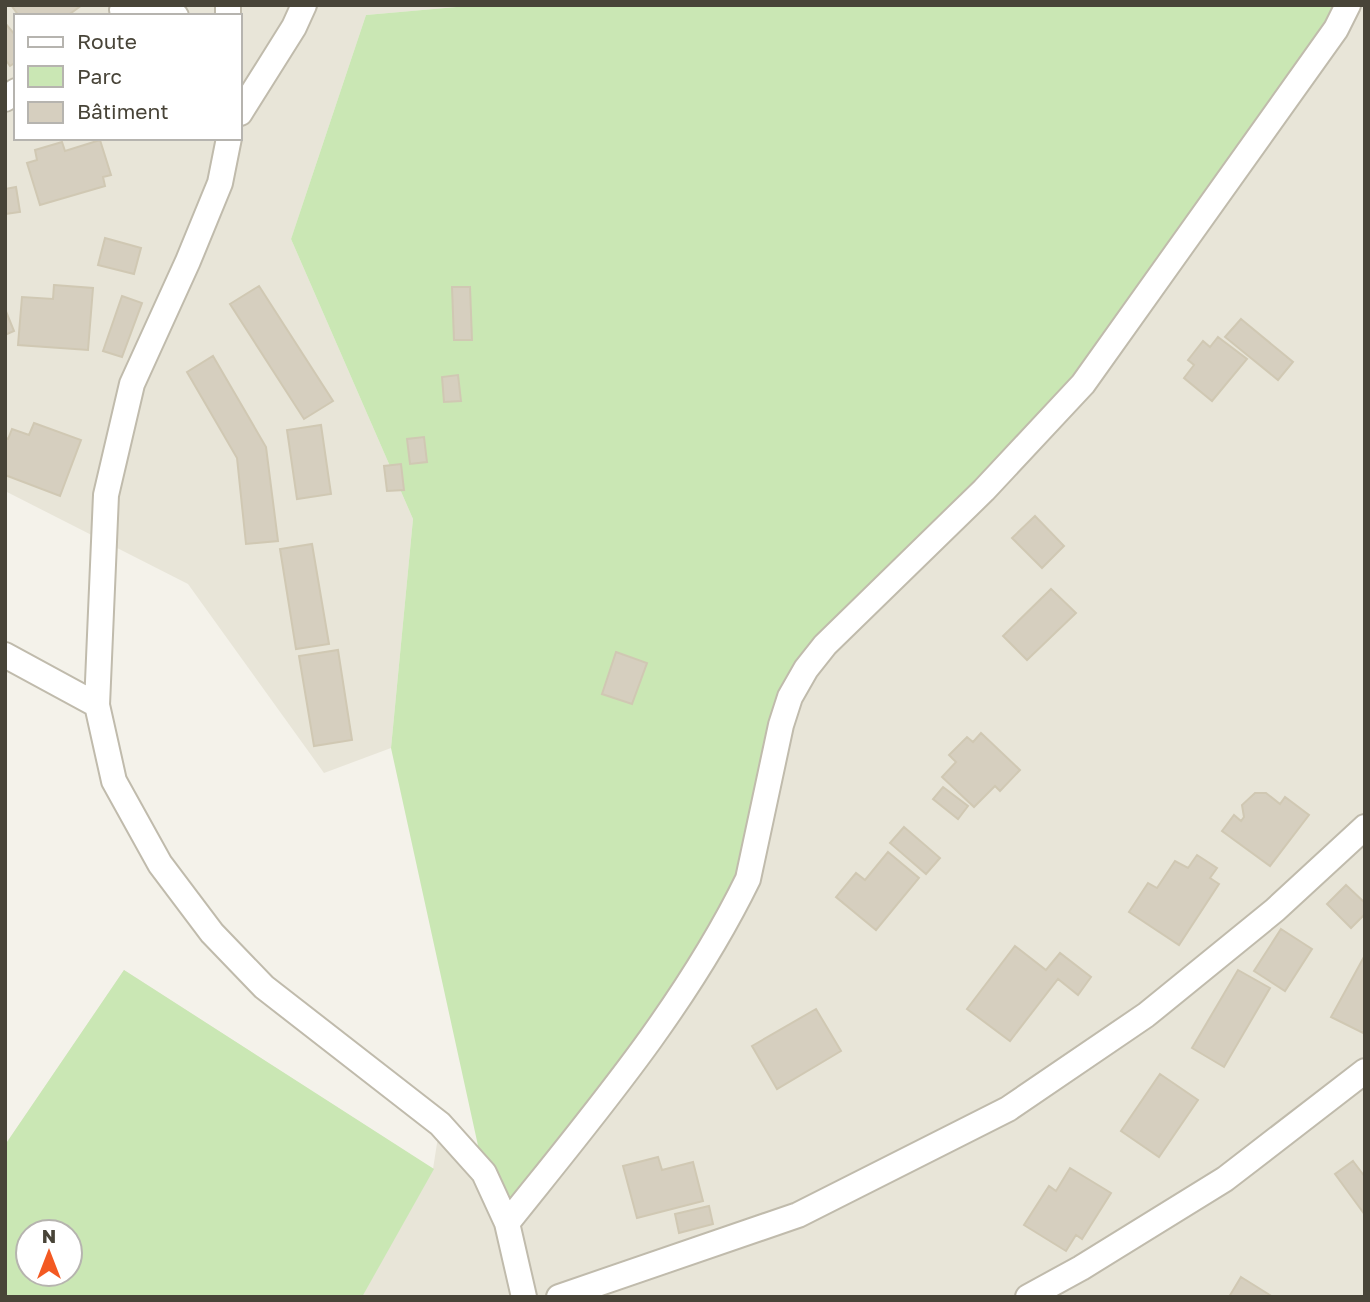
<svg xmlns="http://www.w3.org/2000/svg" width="1370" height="1302" font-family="'Golos Text',sans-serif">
  <rect width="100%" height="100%" fill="#f4f2ea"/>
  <path fill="#e8e5d8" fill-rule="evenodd" d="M5,5H479L366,15L291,239L413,519L391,748L324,773L188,584L5,491ZM16,16H240V138H16Z
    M1348,5H1365V1297H5V1145L124,970L433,1169L440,1124L484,1173L790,697ZM28,1232H70V1274H28Z"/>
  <path fill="#cae7b4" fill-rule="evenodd" d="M479,5H1348L1083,384L806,669L748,879L507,1223L484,1173L391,748L413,519L291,239L366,15Z
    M124,970L434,1169L362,1297H5V1145ZM70,1232V1274H28V1232Z"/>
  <path fill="#d6cfbf" stroke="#d0c8b3" stroke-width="2" d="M11,5H82L67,16H19Z
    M5,23L16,36V62L10,66L5,59Z
    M100,140L111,175L103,177L105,186L40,205L27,163L37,160L35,150L62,142L65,151Z
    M16,187L20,212L5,214V189Z
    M105,238L141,248L134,274L98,265Z
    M54,285L93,288L88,350L18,345L22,297L53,299Z
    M259,286L333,401L304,419L230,304Z
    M452,287H470L472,340H454Z
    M122,296L142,303L122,357L103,351Z
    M5,309L14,331L5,335Z
    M1241,319L1293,362L1278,380L1225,337Z
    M1218,337L1247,359L1212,401L1184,378L1194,365L1188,360L1203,341L1210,347Z
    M213,356L266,447L278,541L246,544L237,458L187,372Z
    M458,375L461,401L444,402L442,377Z
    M34,423L81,440L60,496L5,475V438L8,439L12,429L29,435Z
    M321,425L331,494L297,499L287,430Z
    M424,437L427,462L410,464L407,439Z
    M401,464L404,490L387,491L384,466Z
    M1035,516L1064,546L1042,568L1012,538Z
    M312,544L329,644L296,649L280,549Z
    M1051,589L1076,613L1027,660L1003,636Z
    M338,650L352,740L314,746L299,656Z
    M616,652L647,663L632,704L602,694Z
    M981,733L1020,770L1000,791L995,786L974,807L942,777L956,762L949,755L967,737L973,742Z
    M943,787L968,806L958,819L933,799Z
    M1255,793H1266L1280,804L1285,797L1309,815L1270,866L1222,831L1234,815L1241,821L1244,817L1242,805Z
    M904,827L940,858L926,874L890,843Z
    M888,852L919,878L876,930L836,897L856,873L865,880Z
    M1197,855L1217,868L1210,878L1219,884L1179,945L1129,912L1148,883L1157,888L1175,861L1188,868Z
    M1346,885L1365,903V914L1351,928L1327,904Z
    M1281,929L1312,949L1285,991L1254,971Z
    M1015,946L1046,970L1060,953L1091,977L1078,995L1058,979L1010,1041L967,1009Z
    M1365,955V1029L1363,1033L1331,1017Z
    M1238,970L1270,988L1224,1067L1192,1048Z
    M816,1009L841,1051L777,1089L752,1046Z
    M1160,1074L1198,1100L1159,1157L1121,1131Z
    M658,1157L662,1170L693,1162L703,1201L637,1218L623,1166Z
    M1353,1161L1365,1177V1215L1335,1174Z
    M1070,1168L1111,1193L1082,1239L1076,1235L1066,1251L1024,1225L1049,1186L1056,1191Z
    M709,1206L713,1224L679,1233L675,1214Z
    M1241,1277L1273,1297H1229Z"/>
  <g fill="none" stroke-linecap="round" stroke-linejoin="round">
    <defs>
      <path id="street" d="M122,10L176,16
        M228,16V5
        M5,99L16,91
        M240,113L294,27L304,5
        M229,138L220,183L188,261L132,384L106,495L97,705L114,781L160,864L212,933L264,987L440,1124L484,1173L507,1223L524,1297
        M5,655L97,705
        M507,1223C594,1114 686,1006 748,879L781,725L790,697L806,669L825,645L984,490L1083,384L1336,29L1348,5
        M559,1297L798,1215L1008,1109L1146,1015L1275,910L1365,827
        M1028,1297L1081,1268L1225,1179L1365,1071"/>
    </defs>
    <use href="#street" stroke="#c0bbac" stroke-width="28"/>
    <use href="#street" stroke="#fff" stroke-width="24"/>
  </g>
  <rect width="1370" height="1302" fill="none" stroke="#484438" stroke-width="14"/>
  <rect x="14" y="14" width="228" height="126" fill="#ffffff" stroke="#b6b4af" stroke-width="2"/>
  <rect x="28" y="37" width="35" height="10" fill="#ffffff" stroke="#b6b4af" stroke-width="2"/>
  <text x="77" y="49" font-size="21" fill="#484438">Route</text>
  <rect x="28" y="66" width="35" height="21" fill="#cae7b4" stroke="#b6b4af" stroke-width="2"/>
  <text x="77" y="84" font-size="21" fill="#484438">Parc</text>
  <rect x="28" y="102" width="35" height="21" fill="#d6cfbf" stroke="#b6b4af" stroke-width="2"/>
  <text x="77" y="119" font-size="21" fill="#484438">Bâtiment</text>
  <g transform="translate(49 1253)"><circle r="33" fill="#ffffff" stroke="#b6b4af" stroke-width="2"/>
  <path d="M0-5L12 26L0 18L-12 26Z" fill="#f35922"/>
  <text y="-10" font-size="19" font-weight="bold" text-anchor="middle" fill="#484438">N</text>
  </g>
</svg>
